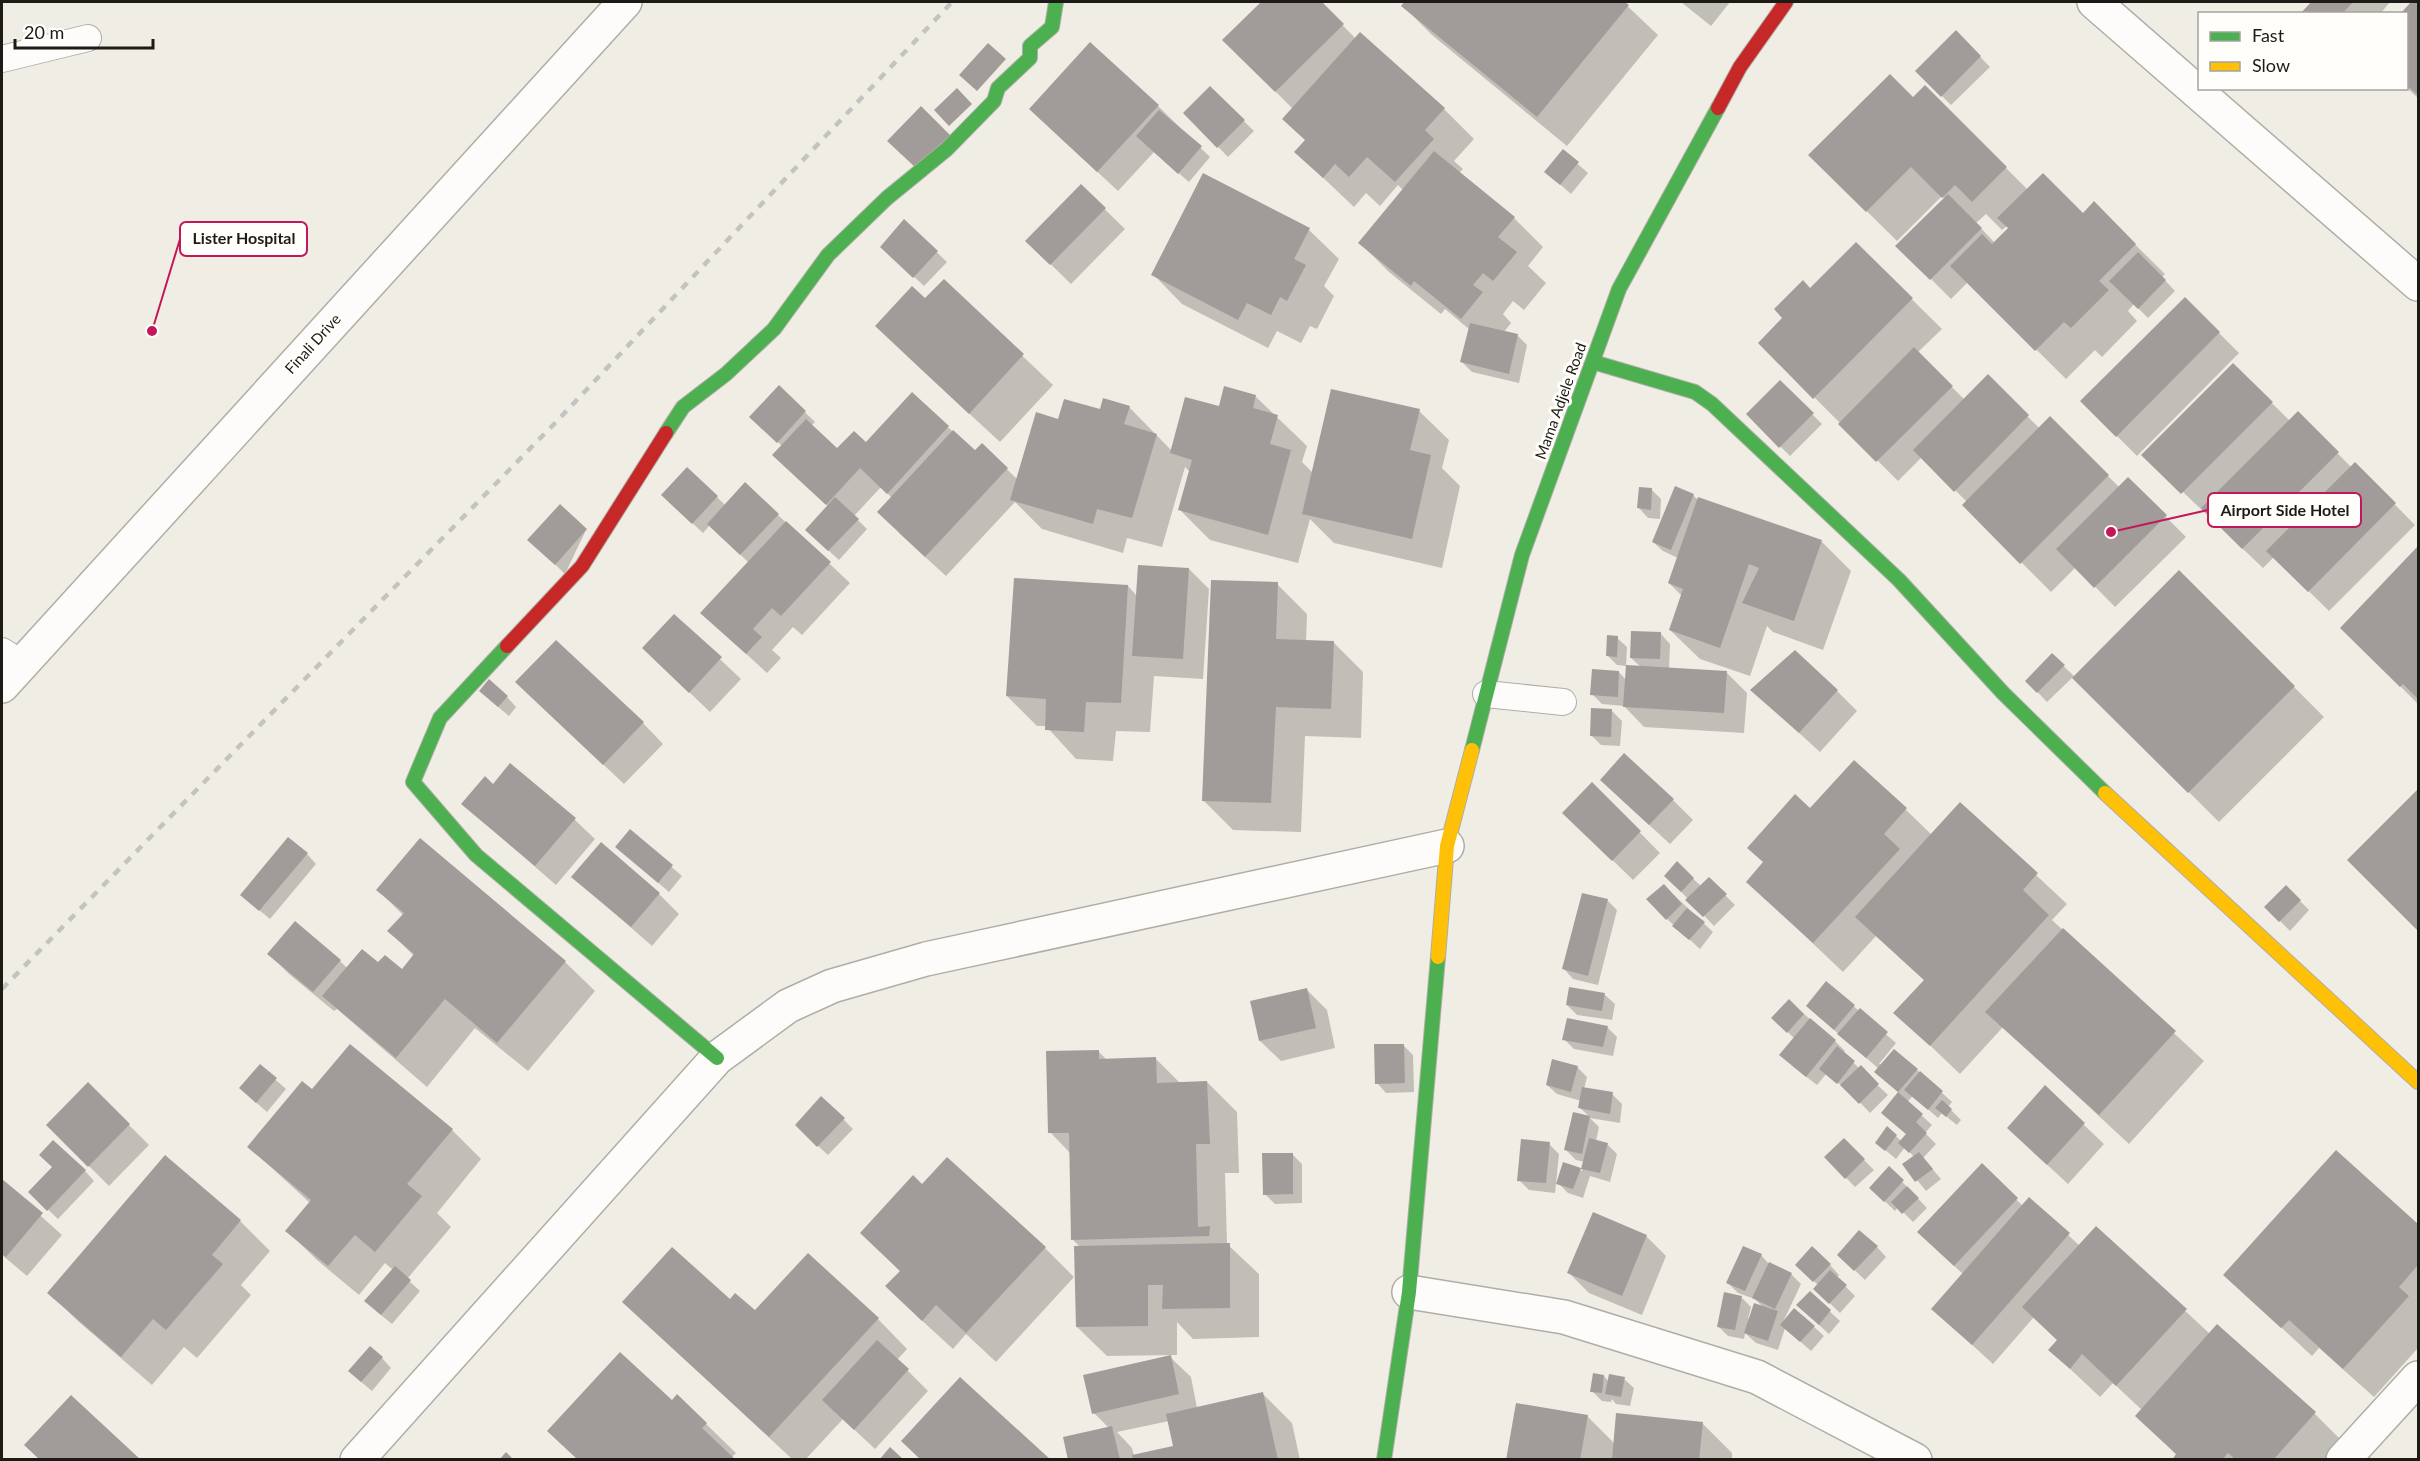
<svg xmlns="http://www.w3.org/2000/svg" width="2420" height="1461" font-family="Lato,sans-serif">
  <rect width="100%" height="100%" fill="#f0eee4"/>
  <path fill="#0003" fill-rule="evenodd" d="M1264,2H1320L1356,39L1444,109L1474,139L1454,161L1463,169L1459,173L1514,218L1543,247L1528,266L1546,283L1524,310L1513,301L1503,314L1511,323L1504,332L1517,335L1527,345L1519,383L1472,372L1462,362L1470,330L1445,309L1441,314L1389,272L1360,243L1403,190L1398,185L1380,206L1366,193L1354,207L1296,152L1306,141L1293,109L1224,40Z
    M1406,2H1623L1658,35L1567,146L1432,35L1403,6Z
    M1681,2H1730L1711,26Z
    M2313,2H2390L2380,14H2302Z
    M2413,2H2418V98L2406,87V14H2402Z
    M1956,32L1990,67L1951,105L1917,71Z
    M1925,87L2028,190L2084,215L2094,204L2165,274L2162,277L2175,291L2148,318L2134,304L2128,311L2137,321L2102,357L2095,350L2066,379L1968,282L1951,299L1898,246L1945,199L1942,196L1897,241L1810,155L1913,99ZM1986,214L2002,230L2007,226L2010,229L1995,243L1976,223Z
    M1210,88L1254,131L1228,157L1185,113Z
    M1158,106L1210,157L1189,182L1154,152L1118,191L1051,129Z
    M1563,151L1588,173L1571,194L1546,172Z
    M1081,186L1125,229L1071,284L1027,241Z
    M904,221L947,262L924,286L892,256Z
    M1309,230L1339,259L1324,286L1334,296L1317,329L1310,326L1301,343L1277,331L1268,348L1182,304L1153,274Z
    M1856,244L1942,329L1917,353L1965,400L1988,376L2040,429L2050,418L2120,488L2128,479L2186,537L2115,607L2076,567L2051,592L1964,505L1967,502L1922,457L1898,481L1760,343Z
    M944,281L1053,385L1000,442L907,356L925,300Z
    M2185,299L2239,353L2137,456L2082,401Z
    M2233,365L2290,421L2298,413L2351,467L2355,464L2415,525L2329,611L2274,557L2263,568L2144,455Z
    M1780,382L1822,424L1790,456L1748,414Z
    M779,387L815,422L811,426L838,451L866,444L912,394L975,452L982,445L1018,480L1059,421L1101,411L1129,407L1172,451L1220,408L1255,396L1307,446L1302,462L1313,473L1419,411L1449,440L1442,468L1460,486L1442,568L1334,543L1310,519L1298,563L1210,540L1180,510L1190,472L1185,467L1162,547L1127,538L1123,553L1042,529L1015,502L946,576L899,533L892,498L881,487L854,516L867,529L839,560L816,539L828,506L794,475L782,446L761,426Z
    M1651,489L1661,499L1660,519L1648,518L1639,508Z
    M1693,495L1698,500L1821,541L1851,571L1823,650L1773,632L1767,626L1750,676L1700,659L1670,630L1682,596L1669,583L1678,558L1663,551L1653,542Z
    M717,497L725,505L778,515L850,583L802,635L793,627L772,650L781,658L767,673L702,613L749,563L710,525L703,533L673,505Z
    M586,530L565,574L539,549Z
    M2418,548V704L2342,628Z
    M1189,569L1209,589L1203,679L1154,676L1150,732L1116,731L1113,761L1076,759L1046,726H1037L1007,696L1128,586L1137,596Z
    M2179,572L2324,717L2219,822L2073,677L2047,702L2027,681L2052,655L2075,677Z
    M1277,584L1307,614L1306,641L1333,642L1363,672L1361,738L1305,736L1301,832L1233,830L1203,800Z
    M674,616L741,679L710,712L664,668Z
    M1661,634L1670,644L1669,669L1727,673L1747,693L1744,733L1644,727L1624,706L1602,704L1592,694L1619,672L1626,680L1641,667L1631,658Z
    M1617,638L1627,647L1626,666L1617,665L1607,655Z
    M1752,690L1837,691L1857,711L1820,752Z
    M507,697L516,707L509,716L491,701Z
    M537,702L643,723L663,744L624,784Z
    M1612,711L1622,721L1620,746L1601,745L1591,735Z
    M1592,784L1660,853L1633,880L1564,813Z
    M493,786L574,819L595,839L556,885L463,804Z
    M2418,791V929L2349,860Z
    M1622,800H1673L1693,820L1670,844Z
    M1960,804L2067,904L2052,920L2204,1061L2129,1144L2003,1027L1960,1074L1896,1013L1925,981L1876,936L1843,972L1748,882L1810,810L1905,809L1932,835Z
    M630,831L682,876L669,892L617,847Z
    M420,840L565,962L595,991L528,1071L475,1028L427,1087L337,1009L334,1011L289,974L269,954L340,961L347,968L379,964L402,971L414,956L389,931L403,915L378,890Z
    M307,854L316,864L270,919L252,904Z
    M1677,864L1701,886L1709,879L1735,905L1714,926L1666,876Z
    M573,877L659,894L679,914L652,946Z
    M2286,887L2309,910L2290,931L2266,907Z
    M1674,895L1713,932L1700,949L1667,919Z
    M1607,900L1617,910L1598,985L1573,979L1564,969Z
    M1827,983L1896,1043L1879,1064L1917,1070L1952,1102L1948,1107L1961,1120L1957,1125L1942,1113L1938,1118L1913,1096L1907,1102L1932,1125L1925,1133L1936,1144L1923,1158L1941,1179L1926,1191L1904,1164L1914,1157L1905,1147L1896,1159L1877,1143L1896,1136L1901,1141L1907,1135L1883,1113L1899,1093L1876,1072L1879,1069L1818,1016Z
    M1306,989L1327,1010L1335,1048L1281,1061L1260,1041Z
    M1605,995L1615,1004L1612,1020L1577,1015L1567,1005Z
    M1789,1001L1835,1041L1845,1051L1843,1053L1888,1095L1870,1113L1849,1091L1826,1074L1817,1085L1791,1065L1795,1039L1773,1018Z
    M1607,1027L1617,1037L1613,1056L1574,1049L1564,1039Z
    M1403,1045L1413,1055L1414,1092L1386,1093L1377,1083Z
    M1098,1051L1108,1061L1156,1059L1180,1083L1207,1082L1237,1112L1239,1173H1225L1227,1244L1259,1274V1337L1193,1339L1177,1322V1355L1107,1356L1077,1327L1081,1248L1073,1240L1071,1154L1050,1132Z
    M260,1066L286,1089L267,1112L251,1098Z
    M1577,1067L1587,1077L1584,1089L1612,1094L1622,1104L1620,1123L1590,1118L1599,1127L1596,1141L1607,1144L1617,1154L1610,1182L1590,1176L1583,1198L1568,1193L1558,1183L1580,1169L1582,1171L1585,1162L1576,1160L1566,1150L1574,1114L1590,1117L1580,1108L1581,1101L1557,1094L1547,1085Z
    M88,1084L149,1145L109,1186L48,1125Z
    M2045,1088L2104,1144L2068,1184L2029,1148Z
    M312,1091L452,1130L481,1159L437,1213L451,1227L407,1279L420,1291L392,1324L376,1311L393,1270L385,1263L359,1295L317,1260L287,1231L310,1203L249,1147Z
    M843,1119L853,1129L828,1155L806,1135Z
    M1844,1140L1874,1170L1855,1187L1826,1157Z
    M1549,1144L1559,1154L1555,1193L1529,1190L1519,1180Z
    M2336,1152L2418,1226V1348L2374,1397L2319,1348L2312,1356L2225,1275Z
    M1292,1154L1302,1164V1203L1275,1204L1265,1194Z
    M165,1157L240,1221L270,1251L241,1285L251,1295L197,1358L184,1347L152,1385L79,1322L49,1293Z
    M1982,1166L2023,1206L2029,1199L2080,1246L2096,1228L2210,1334L2314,1413L2344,1443L2329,1460H2174L2177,1455L2137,1416L2142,1410L2113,1383L2100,1397L2050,1350L2058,1341L2034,1317L1993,1364L1933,1309L1963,1274L1939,1252Z
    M54,1167L85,1171L94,1181L58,1219L40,1202Z
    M1889,1168L1927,1208L1913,1222L1898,1207L1895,1211L1871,1188Z
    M2,1181L62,1235L27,1276L2,1255Z
    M923,1186L1045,1248L1074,1277L996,1362L966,1334L953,1349L917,1316L901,1272L862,1233Z
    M1646,1236L1666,1256L1642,1315L1589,1293L1569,1273Z
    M1877,1247L1886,1257L1865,1280L1839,1255Z
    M1761,1255L1769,1264L1791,1274L1801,1284L1784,1320L1814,1327L1824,1336L1811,1351L1785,1328L1778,1350L1756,1343L1745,1333L1744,1339L1728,1336L1718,1326L1741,1297L1751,1307L1748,1319L1764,1308L1755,1299L1738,1293L1728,1283Z
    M1797,1265H1830L1839,1275L1837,1278L1855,1296L1840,1313L1815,1289L1818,1285Z
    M1810,1293L1840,1321L1829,1334L1808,1315Z
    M730,1301L755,1312L878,1319L907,1349L897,1360L928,1391L875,1449L843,1419L805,1460H793L624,1302Z
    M1170,1357L1191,1377L1197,1408L1262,1393L1292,1423L1300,1460H1070L1109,1428L1094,1413ZM1169,1421L1175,1447L1134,1456L1132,1448L1117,1432Z
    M382,1358L391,1368L372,1391L360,1381Z
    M1604,1376L1609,1382L1624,1379L1634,1388L1630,1406L1616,1404L1612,1399L1611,1402L1602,1401L1592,1391Z
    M672,1402L706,1424L736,1453L732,1457Z
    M1587,1416L1615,1444L1702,1423L1732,1453V1460H1508Z"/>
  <path fill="#a19c9a" d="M1261,2H1322L1344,24L1275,92L1222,40Z
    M1404,2H1625L1629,5L1537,117L1401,6Z
    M2311,2H2353L2342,14H2300Z
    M2411,2H2418V95L2406,85V14H2400Z
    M1956,30L1981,56L1941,97L1915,71Z
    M1360,32L1445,108L1425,130L1434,139L1395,182L1367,157L1349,177L1335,164L1323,178L1294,152L1305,140L1282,119Z
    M1090,42L1159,105L1097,172L1029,109Z
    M988,43L1006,59L977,91L959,75Z
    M1890,74L1913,97L1925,85L2007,167L1972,202L1955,185L1942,198L1911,167L1866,212L1808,155Z
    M1210,86L1245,120L1217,148L1183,113Z
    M957,88L972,104L949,126L934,110Z
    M921,106L953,138L916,168L887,141Z
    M1159,110L1202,146L1178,174L1136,136Z
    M1563,149L1579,162L1560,185L1544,172Z
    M1434,151L1515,217L1498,237L1517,252L1493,281L1483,273L1473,285L1483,292L1461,319L1414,281L1411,286L1358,243Z
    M1203,173L1310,228L1294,259L1306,265L1287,301L1280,297L1271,315L1247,303L1238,320L1151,275Z
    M2043,173L2083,213L2094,201L2136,244L2099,281L2109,290L2071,328L2064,322L2035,351L1950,266L1982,234L1992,244L2008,228L1997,218Z
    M1081,184L1106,208L1050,265L1025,241Z
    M1948,194L1982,228L1930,280L1895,246Z
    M904,219L938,251L913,278L880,247Z
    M1856,242L1913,298L1813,399L1758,343L1782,318L1774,309L1803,280L1810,288Z
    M2138,252L2166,280L2138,309L2109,281Z
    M944,279L1024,354L969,414L875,326L912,286L925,298Z
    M2185,297L2220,332L2116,437L2080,401Z
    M1470,323L1518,334L1509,374L1460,362Z
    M1914,347L1953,386L1876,462L1838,424Z
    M2233,363L2273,402L2181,494L2141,455Z
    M1988,374L2029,415L1954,492L1913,450Z
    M1780,380L1814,413L1779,448L1746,414Z
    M779,385L806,411L777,443L749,417Z
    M1224,386L1256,395L1253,408L1278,415L1270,444L1291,450L1268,535L1178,510L1192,460L1170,453L1185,397L1219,406Z
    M1331,389L1420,409L1410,450L1431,455L1412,539L1302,514Z
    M912,392L949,426L887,494L860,468L826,505L772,455L806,419L837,448L854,431L866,442Z
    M1103,398L1130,406L1124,424L1157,434L1132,518L1097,509L1093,524L1010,500L1036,412L1058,419L1064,399L1100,409Z
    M2298,411L2339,452L2242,549L2201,508Z
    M2050,416L2109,475L2020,564L1962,505Z
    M953,430L975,450L982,443L1008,468L925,557L877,512Z
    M2355,462L2396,503L2308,592L2266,551Z
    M687,467L718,496L692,524L661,495Z
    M2128,477L2167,515L2094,588L2056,549Z
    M745,482L779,514L740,555L707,524Z
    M1675,486L1694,494L1671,550L1652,542Z
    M1639,487L1652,488L1651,510L1637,508Z
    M835,497L859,519L828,551L805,530Z
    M1698,497L1822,540L1794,621L1742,603L1759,568L1749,564L1720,648L1669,630L1683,589L1668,583Z
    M560,504L587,529L555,565L527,540Z
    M786,521L831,562L781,616L772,608L753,629L762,637L746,654L700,613Z
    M2418,546V699L2403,684L2400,687L2340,628Z
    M1138,565L1189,568L1183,659L1132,656Z
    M2179,570L2295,686L2188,793L2072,678Z
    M1014,578L1128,585L1121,703L1086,702L1084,732L1045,730L1046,699L1006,696Z
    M1211,580L1278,582L1276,639L1334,641L1331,709L1276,707L1271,803L1202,801Z
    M674,614L722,657L689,693L642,648Z
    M1631,631L1661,632L1660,659L1630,658Z
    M1607,635L1618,636L1617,657L1606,656Z
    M556,640L644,722L603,765L515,682Z
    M1795,650L1838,690L1799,733L1750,690Z
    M2052,653L2065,665L2037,693L2025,681Z
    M1626,665L1727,671L1724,713L1623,707Z
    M1592,669L1619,671L1618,697L1590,695Z
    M489,679L508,696L498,707L479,691Z
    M1591,708L1612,709L1611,737L1590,736Z
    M1624,753L1674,799L1649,825L1600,780Z
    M1854,760L1907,808L1884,834L1900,849L1813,943L1746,882L1763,862L1747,848L1795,794L1810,808Z
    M510,763L576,818L535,866L461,804L485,776L493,784Z
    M1592,782L1641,831L1612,861L1562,813Z
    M2418,789V931L2347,860Z
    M1960,802L2038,873L2023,890L2049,915L1930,1046L1893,1013L1924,980L1855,917Z
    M630,829L673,865L658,883L615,847Z
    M288,837L308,853L259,911L240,895Z
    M420,838L566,961L497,1043L445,999L396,1058L322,996L362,949L378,962L385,955L402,969L414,954L387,931L404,913L376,890Z
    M601,842L660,893L631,927L571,877Z
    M1677,861L1694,878L1681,892L1664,876Z
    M1709,877L1727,894L1703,917L1685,900Z
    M1664,884L1682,904L1666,920L1646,899Z
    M2286,885L2301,900L2279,922L2264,907Z
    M1582,893L1608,899L1588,976L1562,969Z
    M1687,908L1705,922L1689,940L1672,926Z
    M295,921L341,960L313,992L267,954Z
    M2063,928L2176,1031L2099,1115L1985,1012Z
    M1826,981L1855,1005L1834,1030L1806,1006Z
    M1569,987L1605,993L1602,1011L1566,1005Z
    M1307,988L1316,1028L1259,1041L1250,1001Z
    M1789,999L1804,1014L1787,1033L1771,1018Z
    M1860,1008L1888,1032L1866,1058L1837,1034Z
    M1567,1018L1608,1026L1603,1047L1562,1040Z
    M1810,1018L1836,1040L1806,1077L1779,1055Z
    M350,1044L453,1129L407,1184L422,1196L375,1252L355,1235L328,1266L285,1231L311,1200L247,1147L302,1081L312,1089Z
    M1374,1044H1404L1405,1083L1375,1084Z
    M1837,1046L1855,1061L1837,1084L1819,1069Z
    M1894,1049L1918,1069L1898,1092L1874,1072Z
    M1099,1050V1059L1156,1057L1157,1083L1207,1081L1210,1144H1196L1198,1227L1210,1226L1209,1236L1071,1240L1069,1133H1048L1046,1051Z
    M1552,1059L1578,1066L1571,1092L1546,1085Z
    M260,1064L277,1078L256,1103L239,1088Z
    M1861,1065L1879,1084L1859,1104L1840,1085Z
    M1920,1071L1943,1091L1928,1110L1904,1090Z
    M88,1082L130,1124L88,1167L46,1125Z
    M2045,1085L2085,1123L2047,1165L2007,1128Z
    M1582,1087L1613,1092L1610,1114L1578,1108Z
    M1898,1092L1923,1114L1916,1122L1927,1133L1909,1153L1898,1143L1906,1134L1881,1113Z
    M821,1096L845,1118L817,1147L795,1125Z
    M1942,1100L1952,1109L1946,1117L1935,1108Z
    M1573,1112L1590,1116L1582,1154L1564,1150Z
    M1887,1126L1897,1135L1885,1151L1875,1143Z
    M1589,1138L1608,1143L1600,1173L1581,1169Z
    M1844,1138L1865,1159L1845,1179L1824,1157Z
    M1521,1139L1550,1142L1546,1183L1517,1181Z
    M53,1140L86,1170L47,1211L28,1192L52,1167L39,1155Z
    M2336,1150L2418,1224V1265L2399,1287L2409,1296L2343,1369L2289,1320L2281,1328L2223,1275Z
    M1919,1152L1933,1169L1915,1182L1902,1164Z
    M1262,1153H1293V1194L1263,1195Z
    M165,1155L241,1220L212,1255L223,1264L166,1330L153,1319L121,1357L47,1293Z
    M947,1157L1046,1247L966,1333L936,1305L922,1321L885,1286L900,1271L860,1233L913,1175L922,1184Z
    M1563,1162L1581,1168L1573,1189L1556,1184Z
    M1982,1163L2018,1198L1954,1266L1917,1232Z
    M1889,1166L1904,1180L1884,1202L1869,1188Z
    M2,1179L43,1213L6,1257L2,1254Z
    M1907,1186L1919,1198L1902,1214L1891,1202Z
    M2029,1197L2070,1233L1972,1345L1931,1309Z
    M1593,1212L1647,1235L1622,1296L1567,1273Z
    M2096,1226L2187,1309L2116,1386L2082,1354L2070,1369L2048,1350L2057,1340L2022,1307Z
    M1859,1230L1878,1246L1854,1271L1837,1255Z
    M1230,1243V1308L1162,1309L1163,1285H1148V1326L1076,1327L1074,1246Z
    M1743,1246L1762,1254L1745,1291L1726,1283Z
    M1812,1246L1831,1264L1813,1282L1795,1265Z
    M672,1247L730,1299L735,1293L755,1310L808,1253L879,1318L769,1437L622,1302Z
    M1769,1262L1792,1273L1775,1309L1752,1298Z
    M395,1266L411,1280L381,1315L364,1301Z
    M1830,1270L1847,1285L1829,1304L1813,1289Z
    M1810,1291L1831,1310L1819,1325L1796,1305Z
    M1724,1292L1742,1296L1735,1330L1717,1327Z
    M1754,1303L1778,1311L1768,1341L1744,1333Z
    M1794,1308L1815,1326L1800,1342L1780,1325Z
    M2217,1324L2316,1412L2273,1460H2236L2228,1453L2222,1460H2172L2176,1454L2135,1416Z
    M877,1340L909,1369L854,1430L822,1400Z
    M370,1346L383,1357L361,1382L348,1371Z
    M620,1352L672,1400L677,1394L707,1423L702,1428L736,1460H578L547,1431Z
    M1171,1355L1179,1394L1092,1414L1083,1375Z
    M1593,1373L1604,1375L1602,1393L1590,1392Z
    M1609,1374L1625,1377L1621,1397L1605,1394Z
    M960,1377L1051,1460H921L901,1441Z
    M1263,1392L1278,1460H1133L1132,1455L1173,1446L1166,1414Z
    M71,1395L141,1460H40L24,1445Z
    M1516,1403L1588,1415L1580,1460H1506Z
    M1616,1413L1703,1422L1699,1460H1612Z
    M1112,1426L1120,1460H1068L1063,1437Z
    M890,1447L904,1460H879Z
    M506,1452L514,1460H499Z"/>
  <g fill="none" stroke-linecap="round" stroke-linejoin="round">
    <defs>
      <path id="lane" d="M2,59L88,38
        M2,651L22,664
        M1486,694L1563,702"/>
      <path id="street" d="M2094,2L2418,284
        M2,686L625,2
        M1409,1292L1564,1317L1757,1377L1915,1460
        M357,1460L717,1058L788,1006L832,986L926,959L1447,846
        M2343,1460L2418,1378"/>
      <path id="fast" d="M1593,362L1695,392L1712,404L1899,580L2003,693L2105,793
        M666,433L683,407L726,374L774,329L828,255L887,198L947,149L994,101L998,88L1030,58V46L1052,27L1056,2
        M507,646L440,718L413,782L476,855L717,1058
        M1472,750L1522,555L1619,289L1718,108
        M1384,1460L1409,1292L1438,957"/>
      <path id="slow" d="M2105,793L2418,1082
        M1438,957L1447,846L1472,750"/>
      <path id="jam" d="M1718,108L1740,67L1786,2
        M507,646L582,566L666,433"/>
    </defs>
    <use href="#lane" stroke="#afaea6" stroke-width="28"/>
    <use href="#street" stroke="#afaea6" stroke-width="36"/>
    <use href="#fast" stroke="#afaea6" stroke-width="16"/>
    <use href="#slow" stroke="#afaea6" stroke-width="16"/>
    <use href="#jam" stroke="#afaea6" stroke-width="16"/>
    <use href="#lane" stroke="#fdfcfb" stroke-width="26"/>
    <use href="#street" stroke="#fdfcfb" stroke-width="33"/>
    <use href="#fast" stroke="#4caf50" stroke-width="14"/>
    <use href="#slow" stroke="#ffc107" stroke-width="14"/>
    <use href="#jam" stroke="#c62828" stroke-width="14"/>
    <path stroke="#c4c3c0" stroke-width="4.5" stroke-dasharray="8 8" stroke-linecap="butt" d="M2,989L557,421L952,2"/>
  </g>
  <g text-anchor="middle" stroke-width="6" stroke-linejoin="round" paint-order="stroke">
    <g font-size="15" fill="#1c1b15" stroke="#fffefb">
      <text transform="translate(313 344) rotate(-48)" y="5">Finali Drive</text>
      <text transform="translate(1561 401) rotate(-70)" y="5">Mama Adjele Road</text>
    </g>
  </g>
  <path fill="none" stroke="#c2185b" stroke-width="2" d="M152 331L180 239M2111 532L2208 510"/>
  <g fill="#c2185b" stroke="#fffefb" stroke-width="2">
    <circle cx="152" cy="331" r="6"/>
    <circle cx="2111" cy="532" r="6"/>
  </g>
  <g fill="#fffefb" stroke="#c2185b" stroke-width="2">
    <rect x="180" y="222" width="127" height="34" rx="6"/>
    <rect x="2208" y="493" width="153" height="34" rx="6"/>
  </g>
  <g font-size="16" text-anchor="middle" font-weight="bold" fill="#1c1b15">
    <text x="244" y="244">Lister Hospital</text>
    <text x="2285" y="516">Airport Side Hotel</text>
  </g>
  <rect width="2420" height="1461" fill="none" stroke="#1c1b15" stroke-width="6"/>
  <rect x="2198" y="12" width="210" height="78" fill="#fffefb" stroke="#a4a39f" stroke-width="1.5"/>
  <rect x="2210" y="32" width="30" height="9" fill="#4caf50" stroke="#a4a39f" stroke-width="1.5"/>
  <text x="2252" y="42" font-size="18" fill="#1c1b15">Fast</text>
  <rect x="2210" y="62" width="30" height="9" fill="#ffc107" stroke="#a4a39f" stroke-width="1.5"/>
  <text x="2252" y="72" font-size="18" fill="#1c1b15">Slow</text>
  <path d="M15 39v9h138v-9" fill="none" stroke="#1c1b15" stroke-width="3"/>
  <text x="24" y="39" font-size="18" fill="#1c1b15" stroke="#fffefb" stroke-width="4.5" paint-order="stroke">20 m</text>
</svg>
